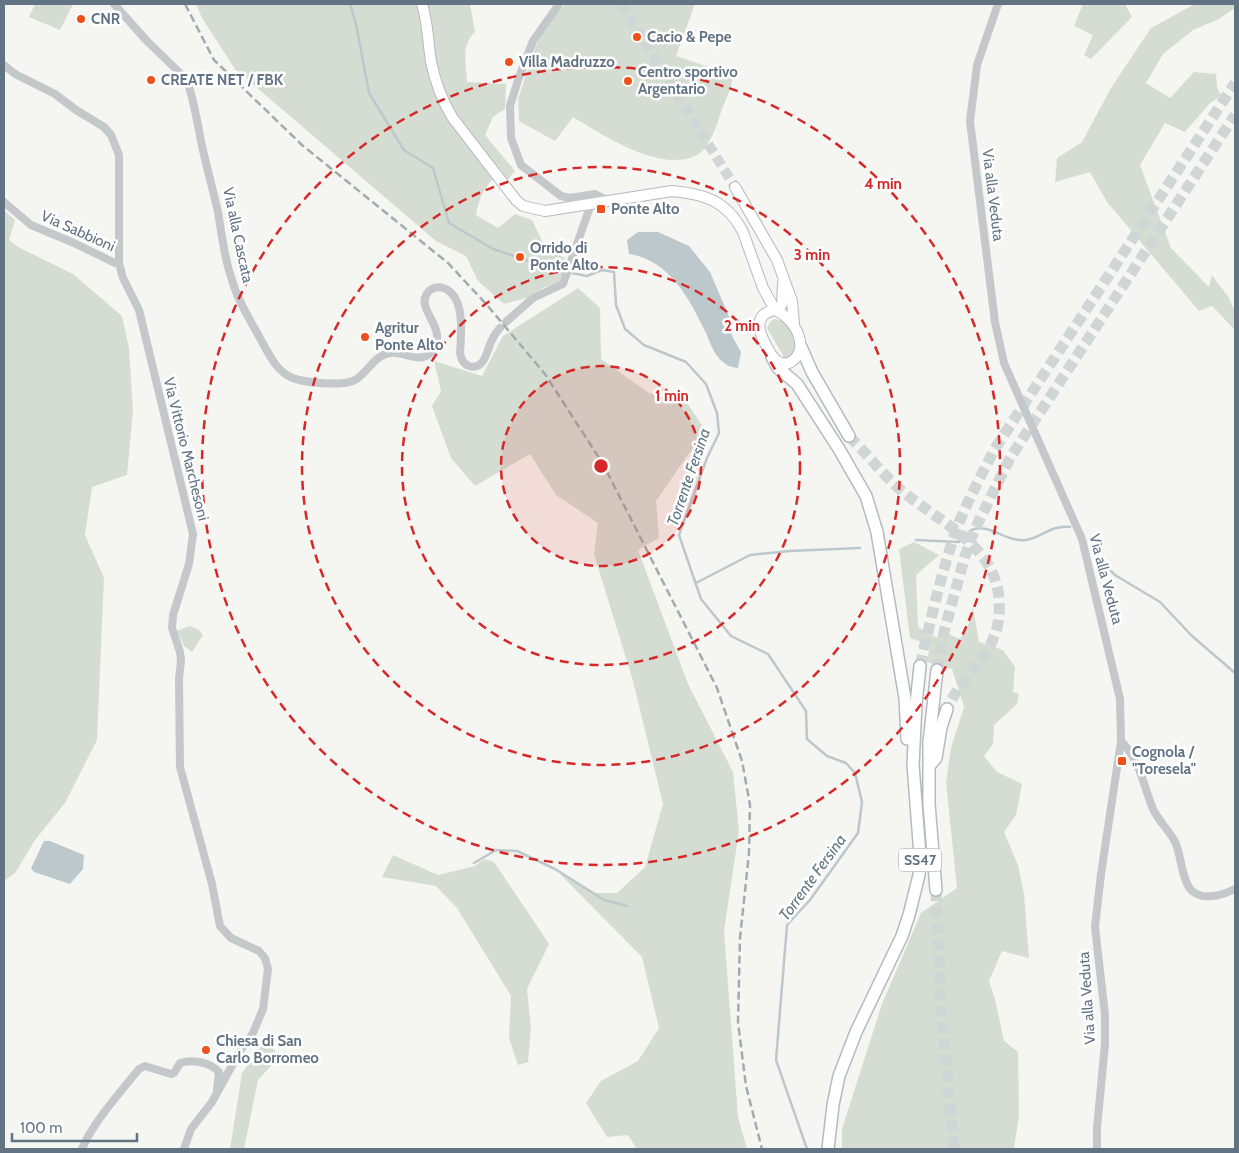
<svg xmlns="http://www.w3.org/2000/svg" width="1239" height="1153" font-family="Cabin,sans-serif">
  <rect width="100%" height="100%" fill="#f5f5f1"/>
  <path fill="#d5ddd2" d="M35,4H73L60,30L29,17Z
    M196,4H470L475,32C461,44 466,64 467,82L506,84L505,109L493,117L485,135L515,171L506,182L501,170C486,187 480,192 476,215L498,228L515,214L532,220L543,243L568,261L562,282L545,287L526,298L504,304L478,281L466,256L436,241L235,69L202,18Z
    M565,4H695L676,56L733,75C732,88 724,103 720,115C716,127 709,149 697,155C661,174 603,135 573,117L555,141L519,121L518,99L536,45L549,21Z
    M1083,4H1125L1132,17L1091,59L1084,55L1093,35L1074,26Z
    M1195,4H1235V8L1219,19L1193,30L1163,54L1146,83L1170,98L1194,72L1216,74L1217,87L1221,96L1210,103L1185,132L1165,123L1140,165L1171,248L1209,287L1212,275L1229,298L1235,312V330L1212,306L1199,311L1107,202L1090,172L1055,182L1057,158L1082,142L1111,88L1151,28Z
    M4,210L15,220L9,240L18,247L73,274L122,316L129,348L133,410L127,475L92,487L85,535L104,578L97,740L65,803L35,840L15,873L4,881Z
    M578,288L600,308L601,359L649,393L688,404L705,430L656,501L659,538L638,550L688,684L733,772L739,831L724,931L738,1117L747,1149H637L628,1135L607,1137L586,1103L601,1081L638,1061L659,1028L642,957L559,873L596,893H617L645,867L663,804L633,681L594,554L598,523L556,495L530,454L475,486L451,458L432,406L441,391L434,361L482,376L503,336Z
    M774,319L784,321L794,334L796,352L785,359L767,328L770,322Z
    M914,542L939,555L916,575L918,627L937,638L944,632L960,639L968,627L973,607L979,642L1003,650L1015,667L1013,692L1019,694L1017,704L994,725L993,744L984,756L997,772L1022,784L1016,815L1004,832L1018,865L1024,894L1029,958L1002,951L989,981L995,999L1004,1041L1018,1052L1019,1115L1014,1149H842V1129L882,1004L921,913L957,888L946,783L951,748L964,707L952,669L926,662L931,645L910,638L899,549Z
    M190,626L199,630L203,635L192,652L184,646L177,631Z
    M393,855L438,875L475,866L484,859L494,862L549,944L527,989L531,1029L528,1062L518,1065L509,1038L511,996L457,908L436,886L382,877Z
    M267,1038L279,1057L258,1080L244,1149H230L242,1073Z"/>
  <path fill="#bdc8cd" d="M638,232H658L689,246L710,272L730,319L732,336L741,352L738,368C735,367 730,367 727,365C715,358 711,345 706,333C690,300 670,260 629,254L627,240Z
    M44,841H50L84,855L83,869L70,884L34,872L31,868Z"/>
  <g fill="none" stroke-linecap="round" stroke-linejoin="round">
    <path stroke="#bdc8cd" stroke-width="2.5" d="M350,4L356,24L369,93L404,150L433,168L449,223L493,249L556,270L587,276L602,270L614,272L616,305L625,329L644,345L686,362L706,384L717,413L719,433L707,458L679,535L701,599L731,636L768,654L806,711L807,739L827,756L846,763L855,773L862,802L858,833L810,900L787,925L776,1060L807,1149
      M916,540L959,542C963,538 969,531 974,529C991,524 1005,542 1026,540C1041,538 1050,525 1070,527
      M1092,547L1102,562L1115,575L1160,602L1192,636L1235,673
      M696,583L750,555L790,551L860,548
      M474,863L496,850L517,851L555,869L604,900L627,906"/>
    <path stroke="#d0d5d6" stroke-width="10" stroke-dasharray="10 5" stroke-linecap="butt" d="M621,4L735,187"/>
    <path stroke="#d0d5d6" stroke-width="11" stroke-dasharray="11 5.5" stroke-linecap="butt" d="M849,436C867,454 883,475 902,491C939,522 994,544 999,598C1000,612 999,626 993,639C986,658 972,670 960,686C955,693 951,701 947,709
      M920,666C930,622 940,579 954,536C964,507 980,478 994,450L1235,83
      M937,670L944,632L965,556L974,531L1010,458L1235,115
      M936,890L941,1010L954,1149"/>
    <defs>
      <path id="major" d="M422,4C428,23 428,42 431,62C435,81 442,100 452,117L516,200L523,206L545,211L672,191C705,194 727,201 743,232L763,288L775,310
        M735,187L777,260L792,301L794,324
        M775,310C795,318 814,352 787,364C785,363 781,363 779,362C773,359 770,353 767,347C759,333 752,314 775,310Z
        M778,311L782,304L783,283"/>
      <path id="highway" d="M801,347L812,372L849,436
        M772,357L778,368L797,384L839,449L866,496L877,532L905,698L907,739
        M930,765L936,758L941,727L947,709
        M936,890L929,804V742L937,670
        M828,1149L833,1105L839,1076L856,1032L902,936L909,915L919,875L920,855L913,765L916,704L920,666"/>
    </defs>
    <use href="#major" stroke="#b5b9bd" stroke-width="12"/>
    <use href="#highway" stroke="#b6babd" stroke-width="14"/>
    <path stroke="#c4c8cb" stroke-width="8" d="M114,4L146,40L182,75L189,87C195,106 198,126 202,146C207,168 213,190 218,212C222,237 225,262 234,286C240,305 252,323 261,340C270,357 279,376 299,380C312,383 348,387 358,378C369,370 376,354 391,353C406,351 423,368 435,347C446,326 413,307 429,291C432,288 438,286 443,288C466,295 461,335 460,353C461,359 463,364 469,366C484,371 487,351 491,342C493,337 496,332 500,328
      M559,4L533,41L518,80L510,106L511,138L521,165L561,196L570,198L595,194L603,198V202
      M998,4L977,65L970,121L995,322L1004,363L1082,539L1120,699L1121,741L1101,874L1095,927L1105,1015V1044L1097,1128V1149
      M4,65L15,74L55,94L76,110L104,127L111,135L119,155V263L123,278L139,310L193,534L189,564L173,615L172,628L180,652L181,661L179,679L180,767L212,884L220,926L231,938L259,951L265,958L268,969L263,1009L253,1033L240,1051L212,1102L191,1129L184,1149
      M4,202L31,225L74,243L115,263H119
      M506,322L533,298L563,284L591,204
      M1121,741C1141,762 1143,785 1153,809C1159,822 1171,832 1176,844C1181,855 1182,882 1192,891C1204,901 1223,895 1235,889
      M82,1149C92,1124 121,1091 139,1069L145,1066L171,1074L174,1073L180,1063C192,1059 210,1062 219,1072L217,1090"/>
    <use href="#major" stroke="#fff" stroke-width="10"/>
    <use href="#highway" stroke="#fff" stroke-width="11"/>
    <path stroke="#a4aab0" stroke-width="2.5" stroke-dasharray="8 4" stroke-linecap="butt" d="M185,4L214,60L302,145L448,263L487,305L545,374L603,464L717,688L742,761L750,805L749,853L740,938L738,1022L746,1086L762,1149"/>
  </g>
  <circle cx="601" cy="466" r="100" fill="#d62828" fill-opacity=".12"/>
  <g fill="none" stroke="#d62828" stroke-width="2.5" stroke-dasharray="9 6">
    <circle cx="601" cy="466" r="100"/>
    <circle cx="601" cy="466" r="199"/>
    <circle cx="601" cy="466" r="299"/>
    <circle cx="601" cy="466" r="399"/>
  </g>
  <g fill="#ed5119" stroke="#fff" stroke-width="2">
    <circle cx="81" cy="19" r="5"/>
    <circle cx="637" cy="37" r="5"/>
    <circle cx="509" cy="62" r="5"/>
    <circle cx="151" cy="80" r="5"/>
    <circle cx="628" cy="81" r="5"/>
    <rect x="596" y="204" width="10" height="10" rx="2.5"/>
    <circle cx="520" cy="257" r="5"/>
    <circle cx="365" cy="337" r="5"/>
    <rect x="1117" y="756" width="10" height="10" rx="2.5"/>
    <circle cx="206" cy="1050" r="5"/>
  </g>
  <g text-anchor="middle" stroke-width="5" stroke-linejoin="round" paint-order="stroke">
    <rect fill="#fff" stroke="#919ea9" stroke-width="1" x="899" y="848.5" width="42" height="23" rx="4"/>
    <g font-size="14" font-weight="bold" fill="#627484">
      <text x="920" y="865">SS47</text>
    </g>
    <g font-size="15" font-weight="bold" fill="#627484" stroke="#fff" text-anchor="start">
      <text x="91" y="24">CNR</text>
      <text x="647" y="42">Cacio &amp; Pepe</text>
      <text x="519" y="67">Villa Madruzzo</text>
      <text x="638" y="77">Centro sportivo<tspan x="638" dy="17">Argentario</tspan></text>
      <text x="161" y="85">CREATE NET / FBK</text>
      <text x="611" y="214">Ponte Alto</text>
      <text x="530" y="253">Orrido di<tspan x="530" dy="17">Ponte Alto</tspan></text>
      <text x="375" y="333">Agritur<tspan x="375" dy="17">Ponte Alto</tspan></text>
      <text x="1132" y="757">Cognola /<tspan x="1132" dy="17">"Toresela"</tspan></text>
      <text x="216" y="1046">Chiesa di San<tspan x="216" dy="17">Carlo Borromeo</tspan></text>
    </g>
    <g font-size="15" fill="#627484" stroke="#fff">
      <text transform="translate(993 195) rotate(83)" y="5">Via alla Veduta</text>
      <text transform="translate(78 231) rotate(24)" y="5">Via Sabbioni</text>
      <text transform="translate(238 235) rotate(78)" y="5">Via alla Cascata</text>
      <text transform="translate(186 449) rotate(76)" y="5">Via Vittorio Marchesoni</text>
      <text transform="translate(1106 579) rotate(75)" y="5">Via alla Veduta</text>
      <text transform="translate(1087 998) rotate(-94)" y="5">Via alla Veduta</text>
    </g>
    <g font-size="16" font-style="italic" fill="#5e7781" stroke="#fff">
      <text transform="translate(688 477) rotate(-71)" y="6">Torrente Fersina</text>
      <text transform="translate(812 877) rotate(-54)" y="6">Torrente Fersina</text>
    </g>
  </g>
  <circle cx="601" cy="466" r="8" fill="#d62828" stroke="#fff" stroke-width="2.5"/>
  <g font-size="15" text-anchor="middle" font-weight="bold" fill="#d62828" stroke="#fff" stroke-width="5" stroke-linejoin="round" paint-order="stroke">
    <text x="883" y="189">4 min</text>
    <text x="812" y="260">3 min</text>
    <text x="742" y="331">2 min</text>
    <text x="672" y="401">1 min</text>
  </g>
  <rect width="1239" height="1153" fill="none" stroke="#627484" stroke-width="10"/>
  <path d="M12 1133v8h125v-8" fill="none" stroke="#627484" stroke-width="2.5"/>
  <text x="20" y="1133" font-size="15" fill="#627484" stroke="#ffffff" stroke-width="4" paint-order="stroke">100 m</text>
</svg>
